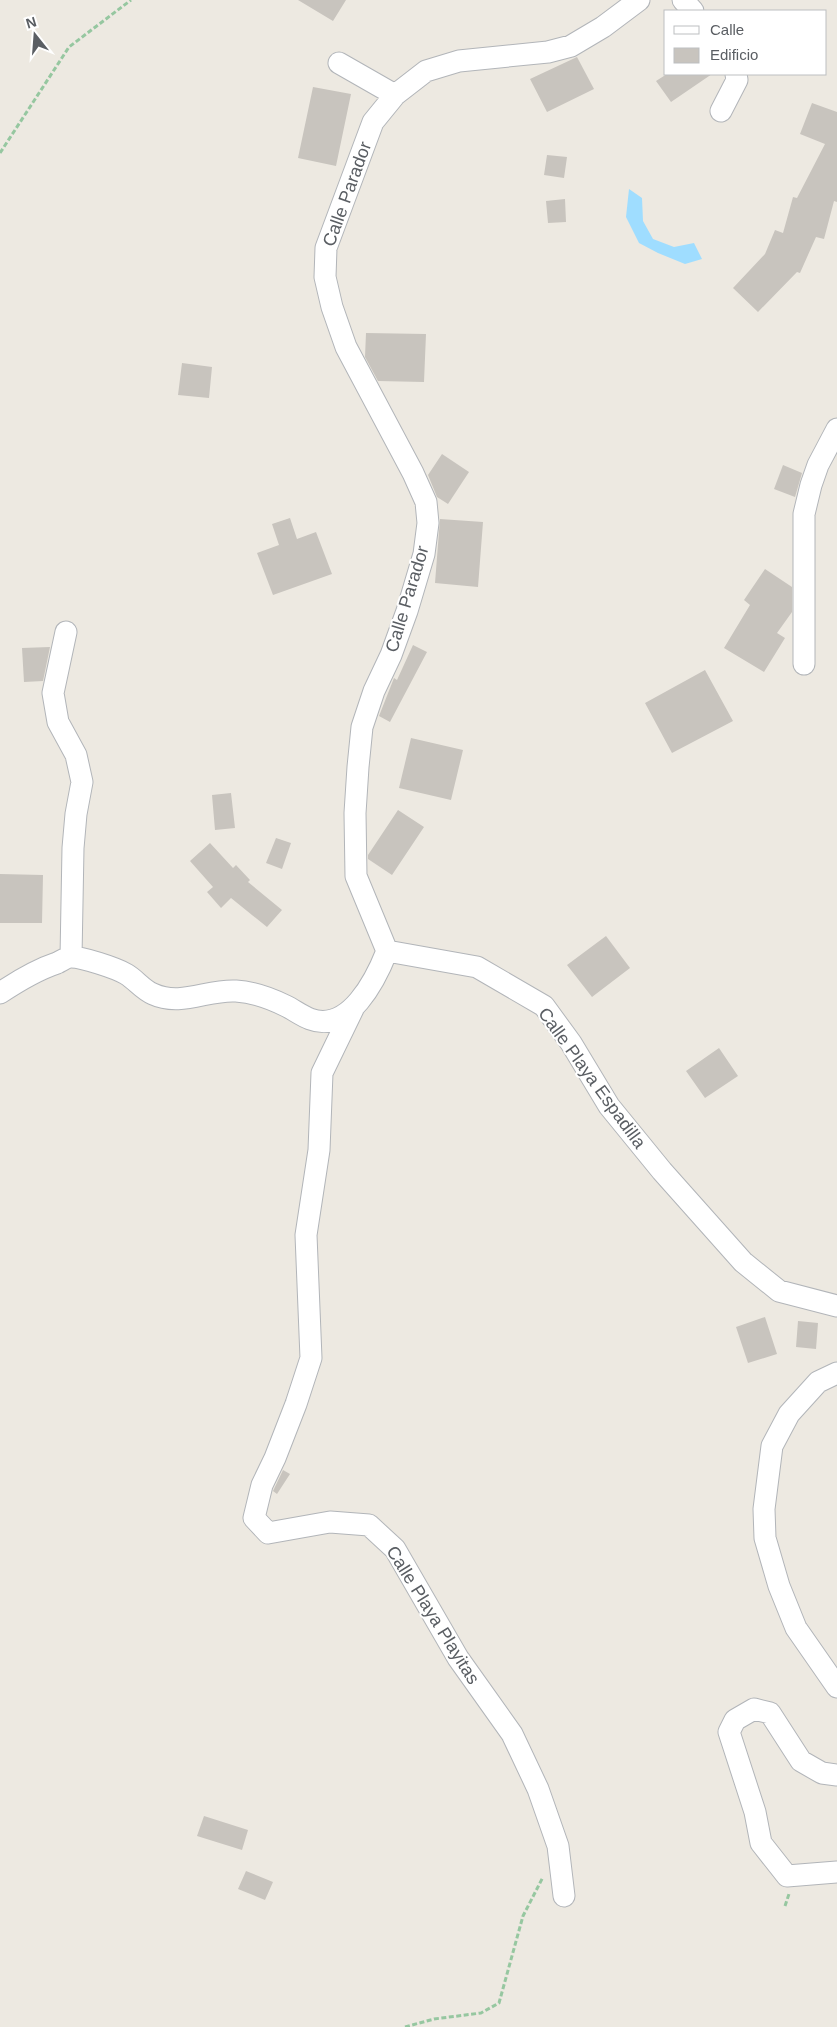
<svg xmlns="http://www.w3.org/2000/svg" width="837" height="2027" font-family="Arial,sans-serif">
  <rect width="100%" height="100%" fill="#ede9e1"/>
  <path fill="#9fddff" d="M629,189L642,198L643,221L653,239L674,247L694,243L702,259L685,264L658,253L639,243L626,217Z"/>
  <path fill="#c8c4be" d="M298,0H346L333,21Z
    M577,57L594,89L547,112L530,79Z
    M667,74H712L671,102L656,81Z
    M313,87L351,94L336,166L298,158Z
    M812,103L837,112V202L834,201L824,239L816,237L800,273L797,272L758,312L733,288L765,254L775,230L783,233L793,197L797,198L825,144L800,134Z
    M547,155L567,157L564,178L544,175Z
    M565,199L566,222L548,223L546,201Z
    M366,333L426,334L424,382L378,381L365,357Z
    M182,363L212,367L209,398L178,395Z
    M442,454L469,472L448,504L437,497L428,475Z
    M783,465L802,473L795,497L774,489Z
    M290,518L297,539L316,532L332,574L273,595L257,553L279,545L272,524Z
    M440,519L483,522L478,587L435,583Z
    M765,569L792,587V612L777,633L785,638L764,672L724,648L750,605L744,600Z
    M413,645L427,652L390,722L379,716L394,678L397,680Z
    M50,647L43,681L24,682L22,648Z
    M705,670L733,721L672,753L645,703Z
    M411,738L463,750L451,800L399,788Z
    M231,793L235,828L215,830L212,795Z
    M398,810L424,827L392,875L368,859V855Z
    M276,838L291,843L282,869L266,863Z
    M210,843L233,868L236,865L250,880L248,882L282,910L267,927L231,898L221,908L207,892L213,887L190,861Z
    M0,874L43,875L42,923H0Z
    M606,936L630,968L592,997L567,965Z
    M719,1048L738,1076L705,1098L686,1071Z
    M765,1317L777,1354L748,1363L736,1327Z
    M798,1321L818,1323L816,1349L796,1347Z
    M283,1470L290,1474L277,1494L273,1491L274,1489Z
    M204,1816L248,1830L242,1850L197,1836Z
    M246,1871L273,1882L265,1900L238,1889Z"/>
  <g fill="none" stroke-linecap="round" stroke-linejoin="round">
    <defs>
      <path id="minor" d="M683,0L693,11
        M339,63L395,95
        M721,111L737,80L736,74
        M66,632L53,693L58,722L76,755L82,782L76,814L73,848L71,957
        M804,664V514L811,485L818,465L837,429
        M387,951L477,967L544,1006L571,1043L609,1106L662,1171L743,1262L779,1291L837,1306
        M0,993C18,981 36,970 57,963C61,961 67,957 71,957C82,957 116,968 126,974C135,979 143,990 153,994C181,1007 208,989 236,991C252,992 272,999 286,1006C294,1010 302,1016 310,1019C349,1034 376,979 387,951L356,876L355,813L358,767L362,727L374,691L391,655L407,611L424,554L428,523L426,502L413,473L346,347L332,307L325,277L326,248L373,122L395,95L426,71L459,61L548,52L571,46L603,27L639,0
        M354,1007L322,1073L319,1150L306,1235L311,1358L296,1404L275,1458L262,1485L254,1518L268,1533L330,1522L369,1525L395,1549L458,1658L512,1734L538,1789L558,1846L564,1896
        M837,1373L818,1382L789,1414L772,1446L764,1509L765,1538L779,1586L796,1628L837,1687
        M837,1775L822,1773L801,1761L770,1713L754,1709L735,1720L729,1732L755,1812L761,1843L787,1876L837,1872"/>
    </defs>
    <use href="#minor" stroke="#b2b5b9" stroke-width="23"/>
    <path stroke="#96c7a0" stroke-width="3" stroke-dasharray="5 2.5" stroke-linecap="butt" d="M0,153L69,47L131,0
      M785,1906L789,1894
      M405,2027L434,2019L481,2013L499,2003L523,1916L543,1877"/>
    <use href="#minor" stroke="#fff" stroke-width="21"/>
  </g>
  <g text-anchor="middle" stroke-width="4" stroke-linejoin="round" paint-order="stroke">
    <g font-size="18" fill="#5a5e63" stroke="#fff">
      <text transform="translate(347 194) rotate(-70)" y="6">Calle Parador</text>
      <text transform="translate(407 599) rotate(-73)" y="6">Calle Parador</text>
      <text transform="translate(592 1078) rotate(54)" y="6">Calle Playa Espadilla</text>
      <text transform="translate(433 1615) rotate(58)" y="6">Calle Playa Playitas</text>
    </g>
  </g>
  <rect x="664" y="10" width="162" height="65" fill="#ffffff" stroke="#bdbfc1"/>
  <rect x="674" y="26" width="25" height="8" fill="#ffffff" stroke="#bdbfc1"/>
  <text x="710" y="35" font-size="15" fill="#5a5e63">Calle</text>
  <rect x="674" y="48" width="25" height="15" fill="#c8c4be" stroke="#bdbfc1"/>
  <text x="710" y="60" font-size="15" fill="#5a5e63">Edificio</text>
  <g transform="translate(35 35) rotate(343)" stroke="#ffffff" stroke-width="4" paint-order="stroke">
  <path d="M0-4L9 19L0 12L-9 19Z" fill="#5a5e63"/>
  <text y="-8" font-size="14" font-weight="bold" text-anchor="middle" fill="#5a5e63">N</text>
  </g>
</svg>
